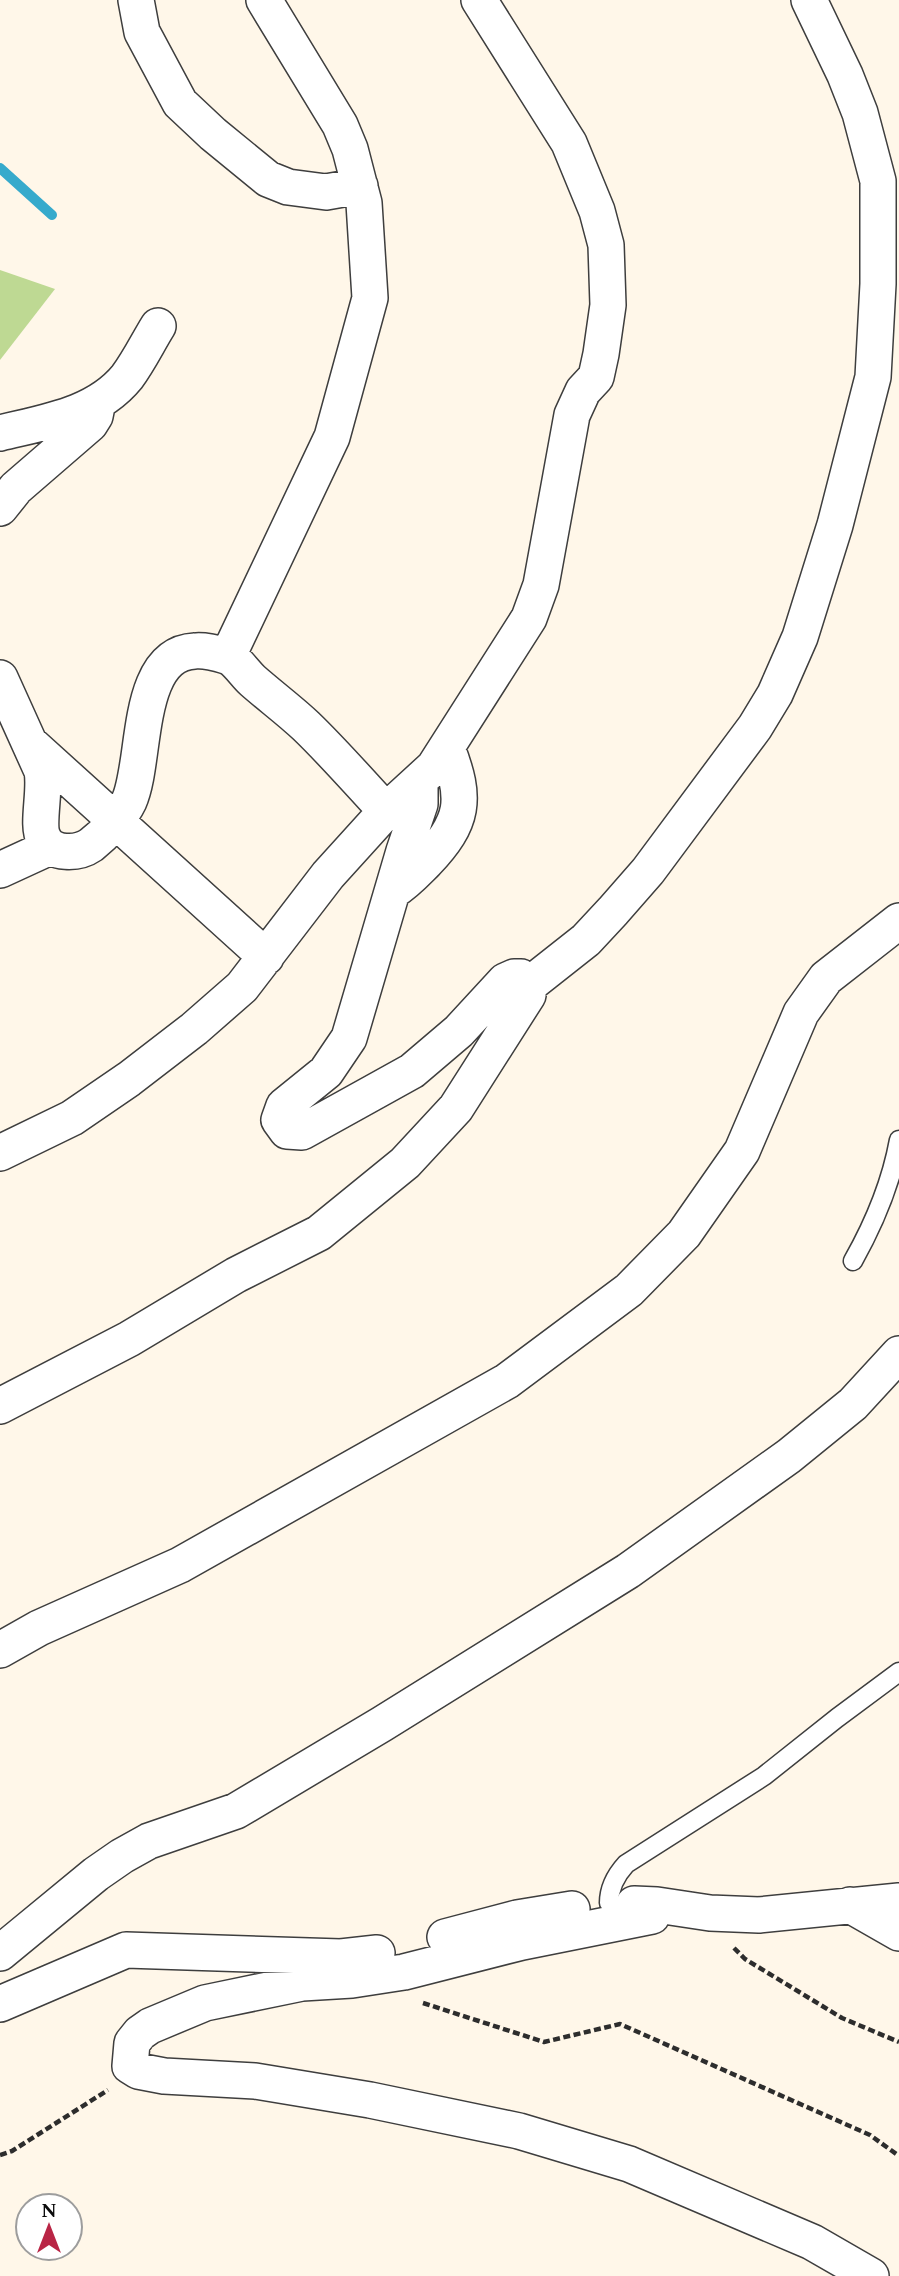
<svg xmlns="http://www.w3.org/2000/svg" width="899" height="2276" font-family="Spectral,serif">
  <rect width="100%" height="100%" fill="#fff7e9"/>
  <path fill="#bed993" d="M0,270L55,289L0,360Z"/>
  <g fill="none" stroke-linecap="round" stroke-linejoin="round">
    <path stroke="#36aacc" stroke-width="10" d="M0,168L52,215"/>
    <defs>
      <path id="lane" d="M853,1261C875,1222 891,1184 899,1140
        M609,1903C609,1887 616,1875 626,1864L764,1776L837,1718L899,1672"/>
      <path id="street" d="M136,0L142,32L180,103L213,134L268,179L288,187L326,192L360,186
        M0,433C45,422 96,415 127,377C139,361 148,342 158,326
        M0,508L16,488L90,424L95,416L97,406
        M228,656L332,437L370,298L364,203L350,149L340,125L264,0
        M0,678L42,771C46,791 36,826 44,839C52,855 78,854 91,845C105,834 122,816 129,801C147,761 134,654 195,651C203,650 218,653 226,656C236,659 245,674 253,681C270,696 289,710 306,726C334,753 360,783 386,811
        M33,746L266,957
        M0,870L50,847
        M393,891C406,883 415,873 426,862C464,822 467,799 447,748
        M529,985L586,940L613,911L648,871L755,727L775,694L800,637L835,525L873,377L878,284V181L860,113L845,75L809,0
        M0,1153L72,1118L129,1079L194,1029L242,987L328,875L386,811L434,767L529,618L541,585L572,415L583,391L596,377L601,354L608,305L606,245L597,211L569,143L479,0
        M0,1406L129,1339L236,1275L319,1233L405,1163L456,1108L528,995L529,985L521,977H514L505,981L459,1031L412,1071L302,1132L287,1131L279,1120L284,1106L326,1072L349,1038L404,851L420,804V780
        M0,1650L39,1628L180,1565L507,1381L629,1290L684,1234L742,1151L801,1013L826,978L899,921
        M634,1904L657,1905L710,1913L759,1915L899,1901
        M657,1905L652,1916L522,1942L404,1972L352,1980L302,1983L205,2003L150,2026L140,2033L132,2043L130,2066L138,2071L164,2076L255,2081L370,2100L519,2131L629,2164L812,2242L871,2276
        M850,1905L899,1933
        M445,1937L517,1918L572,1909
        M0,1953L96,1874L122,1856L149,1841L236,1811L382,1724L628,1571L789,1456L853,1404L899,1354
        M0,2004L126,1950L341,1957L377,1953"/>
    </defs>
    <use href="#lane" stroke="#3e3e3e" stroke-width="21"/>
    <use href="#street" stroke="#3e3e3e" stroke-width="38"/>
    <path stroke="#2d2d2d" stroke-width="4.5" stroke-dasharray="7 3.5" stroke-linecap="butt" d="M734,1948L745,1959L842,2018L899,2042
      M423,2003L544,2042L620,2024L870,2135L899,2156
      M0,2155L12,2151L108,2090"/>
    <use href="#lane" stroke="#fff" stroke-width="18"/>
    <use href="#street" stroke="#fff" stroke-width="35"/>
  </g>
  <g transform="translate(49 2227)"><circle r="33" fill="#ffffff" stroke="#9d9d9d" stroke-width="2"/>
  <path d="M0-5L12 26L0 18L-12 26Z" fill="#b92545"/>
  <text y="-10" font-size="19" font-weight="bold" text-anchor="middle" fill="#0b0b0b">N</text>
  </g>
</svg>
